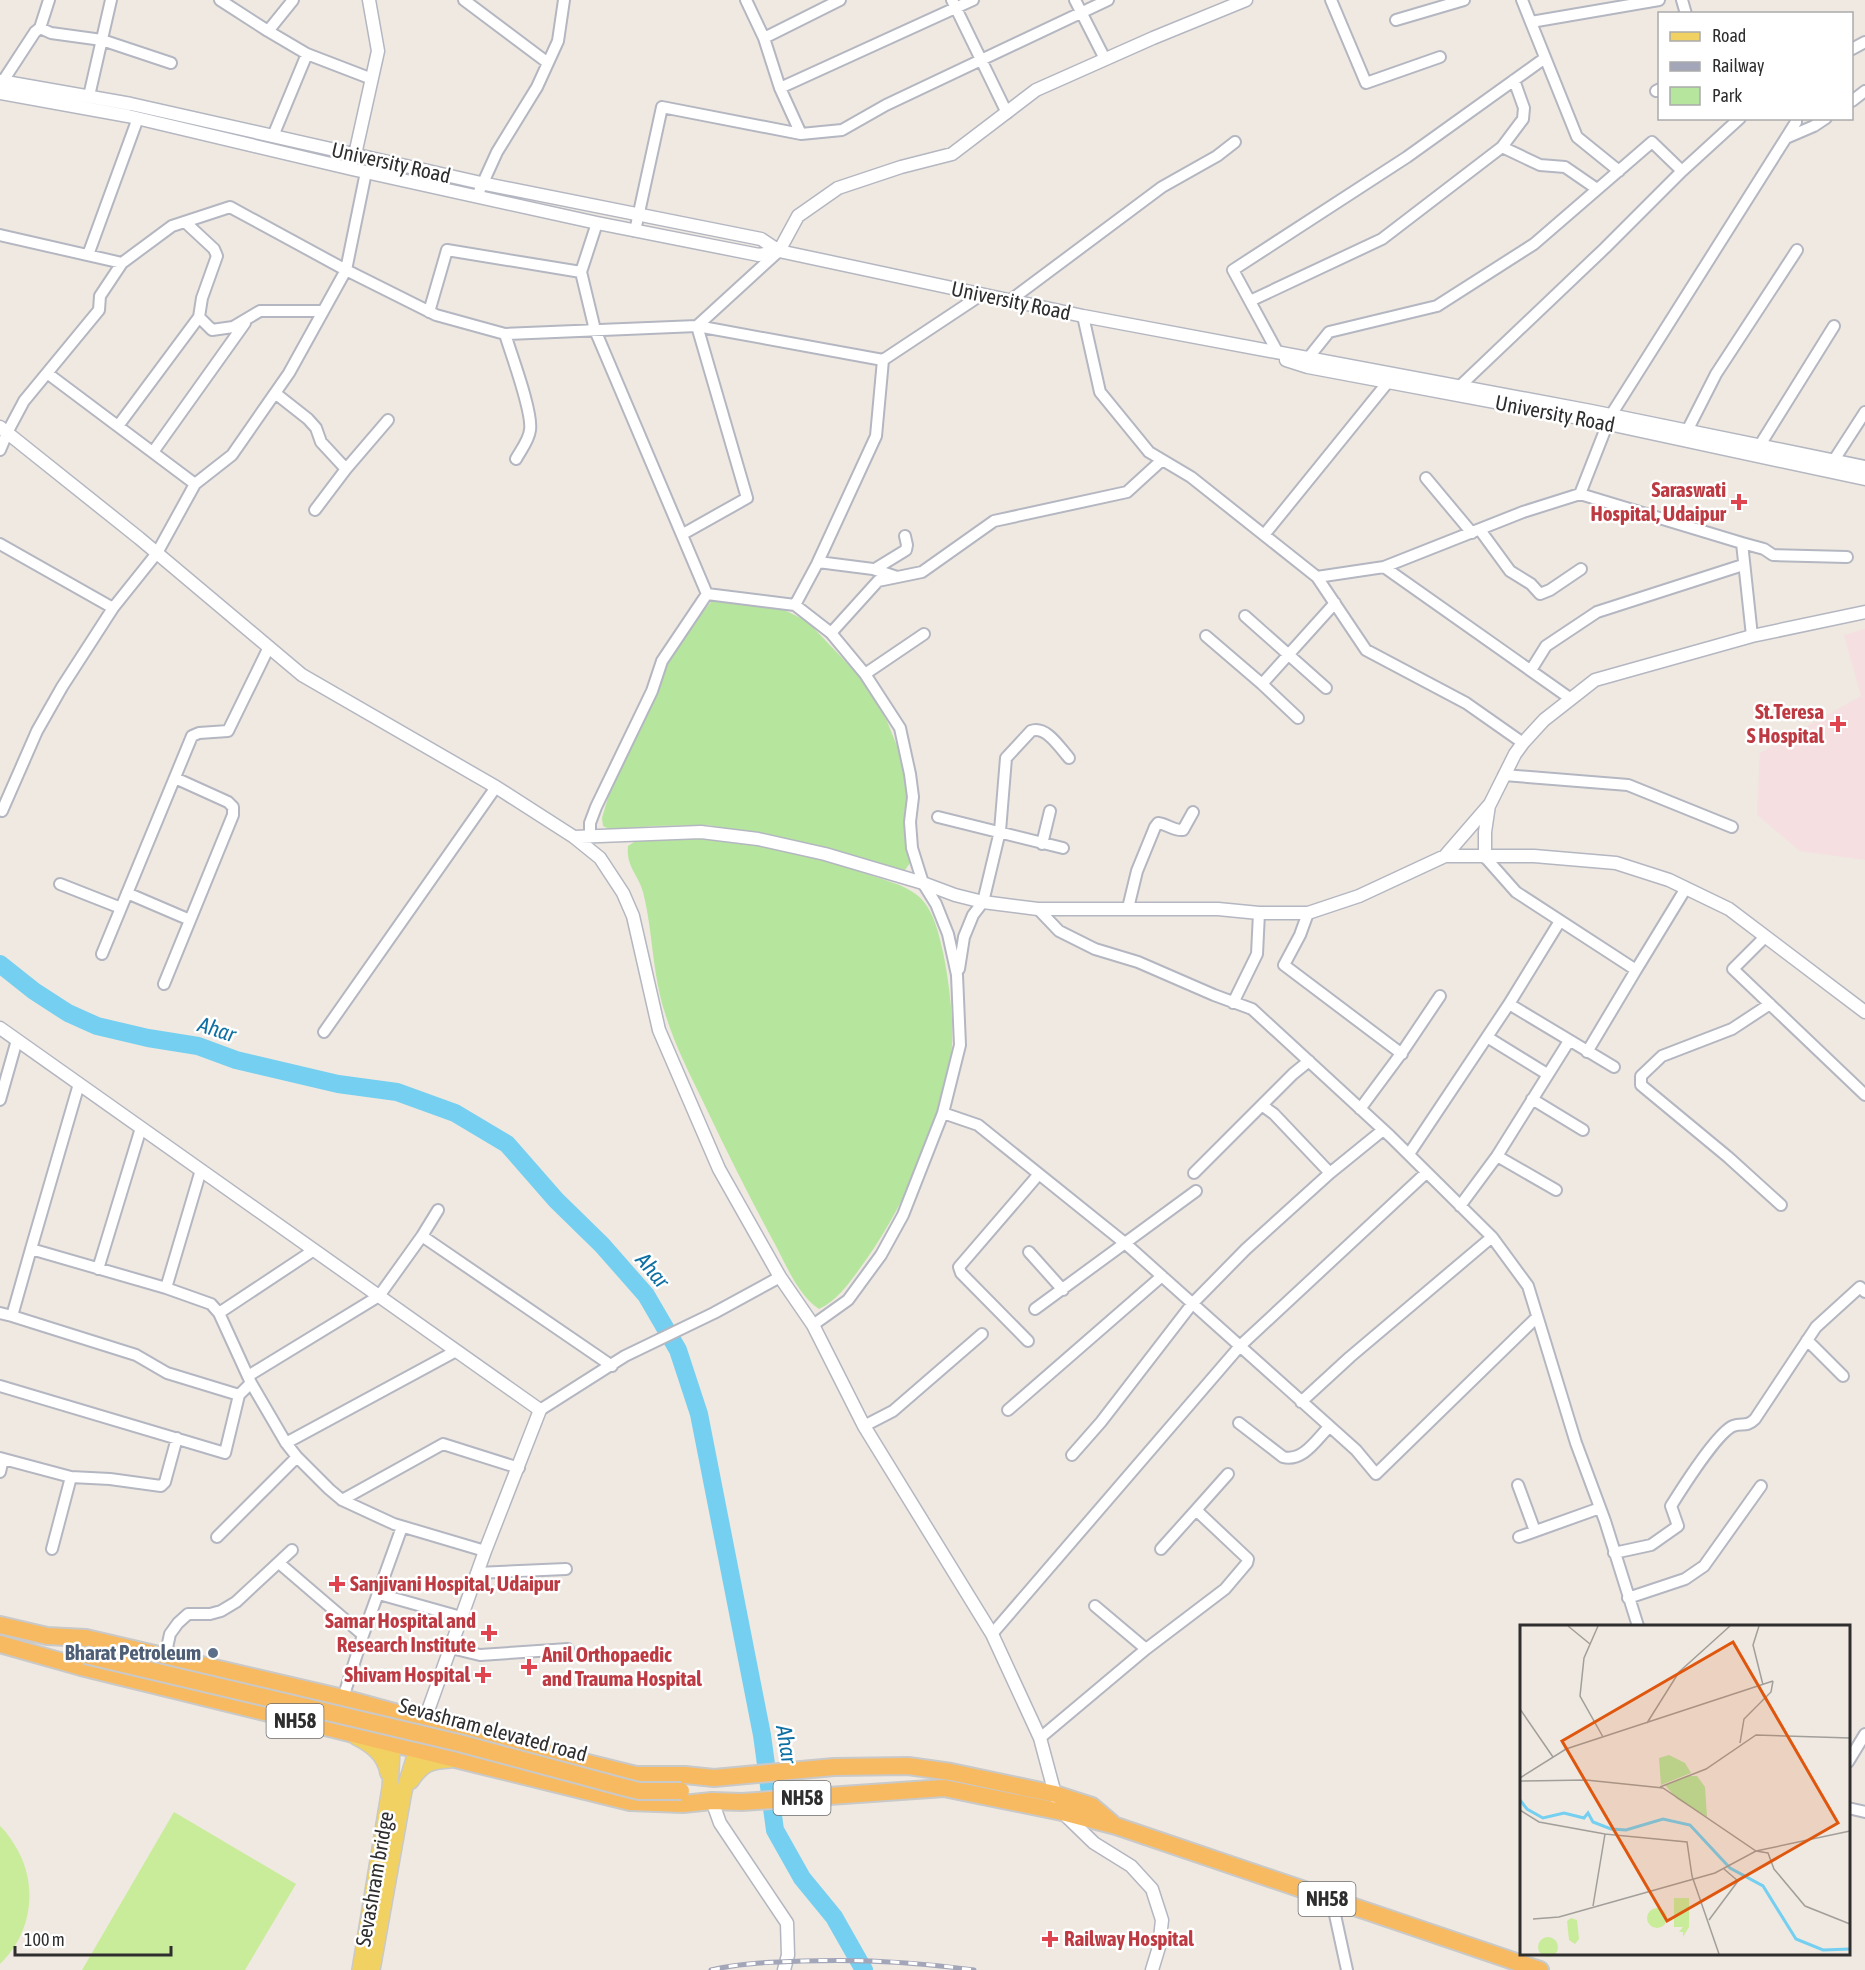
<svg xmlns="http://www.w3.org/2000/svg" width="1865" height="1970" font-family="'Asap Condensed',sans-serif">
  <rect width="100%" height="100%" fill="#efe9e1"/>
  <path fill="#f5dfe0" d="M1865,629V860L1800,851L1757,815L1760,753L1861,696L1844,635Z"/>
  <path fill="#b6e59e" d="M733,600L780,608L807,621L863,680L887,721L903,761L908,805L905,844L910,863L905,870L897,872L812,844L708,825L654,826L611,830L603,826L602,818L613,781L666,664L683,636L711,602Z
    M690,837C750,841 810,855 867,874C884,880 903,884 917,895C933,907 939,934 943,952C949,981 955,1027 951,1056C939,1128 902,1213 858,1271C847,1286 837,1300 819,1309C799,1296 787,1267 776,1246C752,1202 730,1158 708,1112C693,1080 675,1047 665,1013C652,973 653,931 643,892C638,874 626,867 628,846L640,838Z"/>
  <path fill="#c9ec9a" d="M174,1812L296,1884L245,1970H82Z
    M0,1826C6,1831 10,1838 14,1844C39,1882 33,1933 0,1964Z"/>
  <g fill="none" stroke-linecap="round" stroke-linejoin="round">
    <path stroke="#75cff0" stroke-width="18" d="M0,964L34,991L68,1013L97,1026L148,1038L198,1046L236,1060L338,1084L397,1092L455,1113L507,1144L556,1200L602,1245L646,1295L678,1350L699,1414L762,1735L775,1830L802,1878L834,1917L864,1970"/>
    <defs>
      <path id="minor" d="M220,0L268,31L293,0
        M464,0L548,63
        M746,0L764,38L840,0
        M952,0L1007,113
        M1075,0L1105,59
        M1331,0L1366,83L1440,57
        M1522,0L1577,137L1619,171
        M1682,0L1686,14
        M1396,20L1464,0
        M1531,22L1659,0
        M40,28L51,33L102,40L171,63
        M268,31L307,54L372,79
        M764,38L780,88L973,0
        M1852,49L1865,42
        M3,81L35,32L40,28L49,0
        M1656,91L1660,89
        M89,96L111,0
        M1852,101L1865,91
        M801,134L842,130L886,105L1108,0
        M273,136L307,54
        M1786,138L1814,126L1826,118
        M1502,147L1540,165L1565,167L1597,189
        M1682,171L1740,118
        M477,196L497,152L537,87L558,41L564,0
        M185,222L214,249L217,256L202,298L199,317L212,330L233,327L260,311H323
        M597,223L581,272L595,330L707,594
        M635,231L662,107L801,134L780,88
        M0,235L122,263L172,226L230,207L346,270L366,172
        M88,255L138,118
        M1012,299L1162,187L1217,156L1235,142
        M1250,301L1382,239L1502,147L1523,119L1524,108L1514,80
        M429,312L447,250L581,272
        M1083,316L1100,392L1149,452L1191,477L1317,577L1384,567L1523,512L1580,494
        M505,334C511,354 533,412 530,430C529,440 521,450 516,459
        M1278,353L1233,270L1407,157L1545,58
        M1309,357L1329,332L1437,306L1534,244L1652,142L1682,171L1605,248L1460,386
        M47,373L195,484
        M275,393L308,419L316,428L321,442L346,469
        M118,426L199,317
        M1687,431L1716,374L1797,250
        M1760,445L1834,326
        M0,450L8,431L24,401L99,310L100,296L122,263
        M153,452L245,323
        M1834,460L1865,412
        M1426,478L1472,533
        M315,510L346,469L388,420
        M1480,530L1510,571L1531,584L1540,594L1550,590L1581,569
        M683,534L747,498L697,326L883,360L981,295
        M1264,535L1388,382
        M1742,543L1764,549L1773,555L1847,557
        M0,544L113,608L157,553L195,484L232,455L289,373L346,270L436,315L505,334L697,326L779,251
        M818,562L873,569L897,577
        M1384,567L1571,699
        M875,569L906,550L907,545L905,536
        M1317,577L1366,650L1466,703L1523,743
        M795,605L831,633L865,674L900,728L910,774L913,797L910,822L912,848L923,883L936,904L948,934L957,975L960,1045L943,1113L903,1215L881,1255L848,1300L813,1325
        M1245,616L1326,688
        M831,633L878,581L922,572L994,521L1127,492L1162,460
        M1206,636L1262,684
        M1752,636L1742,543L1580,494L1611,415L1796,122V118
        M1531,670L1546,646L1597,612L1743,565
        M865,674L924,634
        M1298,718L1262,684L1335,603
        M1504,775L1628,785L1732,827
        M2,811L37,731L62,687L113,608
        M938,817L1063,848
        M590,835V823L596,807L652,691L662,661L707,594L795,605L817,564L876,436L883,360
        M1042,844L1050,811
        M1485,857L1516,892L1636,970L1686,888
        M60,884L121,908
        M127,893L190,920
        M1128,908L1137,871L1155,827L1158,823C1167,824 1174,831 1183,830L1193,812
        M1038,909L1059,931L1095,949L1138,962L1214,995L1252,1009L1390,1136L1492,1237L1528,1286L1576,1443L1605,1521L1638,1626
        M1308,913L1300,935L1284,965L1402,1054
        M1765,937L1733,969L1865,1095
        M102,954L192,736L199,733L228,731L269,647
        M959,969L964,937L973,915L983,902L1000,831L1006,758L1031,731C1046,725 1060,748 1069,758
        M164,984L233,815V807L228,802L175,778
        M1233,1003L1257,954L1259,913
        M1509,1004L1614,1067
        M1770,1004L1732,1029L1662,1056L1641,1076V1085L1728,1157L1781,1205
        M324,1032L496,787
        M1487,1037L1547,1074
        M1587,1052L1636,970
        M1532,1099L1583,1130
        M0,1100L17,1040
        M1263,1106L1274,1114L1330,1173
        M1360,1109L1403,1051L1440,996
        M943,1113L978,1125L1126,1244L1356,1450L1376,1474L1537,1317
        M1409,1154L1509,1004L1560,921
        M1497,1156L1556,1190
        M1194,1173L1293,1074L1309,1061
        M1460,1206L1497,1156L1569,1041
        M422,1236L612,1366
        M31,1249L79,1084
        M1029,1252L1063,1290
        M98,1269L141,1128
        M166,1288L201,1170
        M1035,1309L1196,1191
        M0,1313L12,1316L31,1249L166,1288L211,1304L219,1313L251,1383L286,1443L297,1457L329,1489L342,1500L394,1524L485,1551
        M219,1313L314,1250
        M12,1316L136,1355L167,1373L239,1395
        M1807,1340L1843,1376
        M1028,1341L961,1273L959,1267L1039,1174
        M248,1376L379,1296L422,1236L438,1210
        M0,1386L225,1453L239,1395L251,1383
        M1301,1402L1350,1357L1492,1237
        M540,1410L625,1356L714,1313L780,1277
        M1008,1410L1162,1276
        M1239,1423L1283,1457C1303,1462 1316,1440 1329,1427
        M864,1426L893,1411L982,1334
        M286,1443L456,1351
        M1072,1455L1101,1422L1192,1304L1246,1249L1330,1173L1383,1130
        M0,1458L71,1477L52,1549
        M0,1472L3,1459
        M71,1477L110,1479L161,1486L165,1482L177,1438
        M1518,1485L1535,1531
        M342,1500L443,1444L519,1468
        M217,1537L297,1457
        M1519,1537L1600,1508
        M1161,1549L1196,1510
        M1614,1553L1651,1545L1678,1526L1671,1506C1681,1490 1717,1433 1733,1426C1742,1422 1746,1428 1755,1419L1816,1327L1860,1287L1865,1292
        M279,1563L363,1635
        M477,1573L566,1569
        M379,1594L461,1617
        M1628,1598L1685,1579L1704,1566L1761,1486
        M1095,1606L1146,1649
        M992,1634L1240,1346L1426,1173
        M451,1648L480,1655L568,1649
        M165,1657L170,1634L178,1623L188,1614H210L221,1611L236,1602L292,1550
        M343,1698L363,1635L402,1527
        M1040,1738L1146,1649L1225,1589L1247,1563L1248,1559L1196,1510L1228,1474
        M1848,1762L1865,1734
        M1848,1808L1865,1812
        M1332,1901L1347,1970"/>
      <path id="tertiary" d="M0,81L131,104L481,183L761,239L779,251
        M0,93L128,116L352,169L597,223L759,255L779,251L1083,316L1591,411L1865,467
        M354,159L378,51L369,0
        M779,251L798,216L838,188L901,167L952,154L1036,90L1153,38L1246,0
        M1286,360L1308,367L1590,420L1865,479
        M0,427L139,538L302,675L496,787L574,837L600,858L623,893L633,916L659,1030L719,1169L780,1277L813,1325L864,1426L992,1634L1040,1738L1055,1794L1062,1812L1094,1843L1131,1866L1152,1889L1162,1920L1159,1947L1152,1970
        M574,837L701,832L758,839L825,854L923,883L955,895L983,902L1038,909H1218L1259,913H1308L1359,896L1445,856H1534L1616,863L1669,880L1729,909L1865,1012
        M1445,856L1490,804L1515,754L1523,743L1544,720L1595,680L1752,636L1865,612
        M1485,857V832L1489,805
        M0,1028L540,1410L485,1551L425,1719
        M712,1801L720,1823L787,1923L788,1955L784,1970"/>
      <path id="primary" d="M356,1737C372,1745 385,1755 388,1773
        M411,1781C422,1764 430,1761 450,1760
        M360,1970L390,1788L393,1733
        M372,1970L404,1791L420,1740"/>
      <path id="trunk" d="M0,1625L47,1636L86,1638L343,1698L499,1741L636,1775H685L714,1778L834,1767L908,1766L951,1772L1055,1794L1092,1806L1112,1823
        M0,1644L81,1667L630,1802L683,1804L712,1801L742,1802L944,1788L1062,1812L1116,1826L1540,1970"/>
    </defs>
    <use href="#minor" stroke="#b4b7c1" stroke-width="14"/>
    <use href="#tertiary" stroke="#b4b7c1" stroke-width="15"/>
    <use href="#primary" stroke="#c9c9c9" stroke-width="18"/>
    <use href="#trunk" stroke="#c9c9c9" stroke-width="20"/>
    <use href="#minor" stroke="#fff" stroke-width="10"/>
    <use href="#tertiary" stroke="#fff" stroke-width="12"/>
    <use href="#primary" stroke="#f2d163" stroke-width="15"/>
    <use href="#trunk" stroke="#f8ba60" stroke-width="16"/>
    <defs>
      <path id="rail" d="M711,1970C741,1963 772,1962 803,1961C860,1959 917,1962 974,1970"/>
    </defs>
    <use href="#rail" stroke="#a3a6b8" stroke-width="5"/>
    <use href="#rail" stroke="#fff" stroke-width="3" stroke-dasharray="9" stroke-linecap="butt"/>
    <defs>
      <path id="trunk-bridge" d="M85,1655L459,1743L623,1787L639,1791H681"/>
    </defs>
    <use href="#trunk-bridge" stroke="#c9c9c9" stroke-width="20" stroke-linecap="butt"/>
    <use href="#trunk-bridge" stroke="#f8ba60" stroke-width="16"/>
  </g>
  <g fill="#e0444e" stroke="#fff" stroke-width="2">
    <path d="M1736 493h6v6h6v6h-6v6h-6v-6h-6v-6h6z"/>
    <path d="M1835 715h6v6h6v6h-6v6h-6v-6h-6v-6h6z"/>
    <path d="M334 1575h6v6h6v6h-6v6h-6v-6h-6v-6h6z"/>
    <path d="M486 1624h6v6h6v6h-6v6h-6v-6h-6v-6h6z"/>
    <path d="M526 1658h6v6h6v6h-6v6h-6v-6h-6v-6h6z"/>
    <path d="M480 1666h6v6h6v6h-6v6h-6v-6h-6v-6h6z"/>
    <path d="M1047 1930h6v6h6v6h-6v6h-6v-6h-6v-6h6z"/>
  </g>
  <circle fill="#5c6f8a" stroke="#fff" stroke-width="2" cx="213" cy="1653" r="6"/>
  <g text-anchor="middle" stroke-width="5" stroke-linejoin="round" paint-order="stroke">
    <g fill="#fff" stroke="#6d6d6d" stroke-width="1.5">
      <rect x="266.5" y="1704" width="57" height="34" rx="4.5"/>
      <rect x="773.5" y="1781" width="57" height="34" rx="4.5"/>
      <rect x="1298.5" y="1882" width="57" height="34" rx="4.5"/>
    </g>
    <g font-size="20" font-weight="bold" fill="#2e2e2e">
      <text x="295" y="1728">NH58</text>
      <text x="802" y="1805">NH58</text>
      <text x="1327" y="1906">NH58</text>
    </g>
    <g font-size="21" fill="#2e2e2e" stroke="#fff">
      <text transform="translate(391 163) rotate(13)" y="7">University Road</text>
      <text transform="translate(1011 301) rotate(12)" y="7">University Road</text>
      <text transform="translate(1555 414) rotate(11)" y="7">University Road</text>
      <text transform="translate(493 1730) rotate(15)" y="7">Sevashram elevated road</text>
      <text transform="translate(375 1879) rotate(-80)" y="7">Sevashram bridge</text>
    </g>
    <g font-size="21" font-weight="bold" fill="#be3a42" stroke="#fff" text-anchor="end">
      <text x="1726" y="497">Saraswati<tspan x="1726" dy="24">Hospital, Udaipur</tspan></text>
      <text x="1824" y="719">St.Teresa<tspan x="1824" dy="24">S Hospital</tspan></text>
      <text x="350" y="1591" text-anchor="start">Sanjivani Hospital, Udaipur</text>
      <text x="476" y="1628">Samar Hospital and<tspan x="476" dy="24">Research Institute</tspan></text>
      <text x="542" y="1662" text-anchor="start">Anil Orthopaedic<tspan x="542" dy="24">and Trauma Hospital</tspan></text>
      <text x="470" y="1682">Shivam Hospital</text>
      <text x="1064" y="1946" text-anchor="start">Railway Hospital</text>
    </g>
    <g font-size="21" font-weight="bold" fill="#4e5e75" stroke="#fff" text-anchor="end">
      <text x="201" y="1660">Bharat Petroleum</text>
    </g>
    <g font-size="22" font-style="italic" fill="#0d6fa3" stroke="#fff">
      <text transform="translate(217 1029) rotate(18)" y="8">Ahar</text>
      <text transform="translate(653 1270) rotate(50)" y="8">Ahar</text>
      <text transform="translate(787 1744) rotate(81)" y="8">Ahar</text>
    </g>
  </g>
  <g transform="translate(1520 1625)">
    <rect width="330" height="330" fill="#efe9e1"/>
    <path d="M149,130L165,138L171,148L141,160L139,133ZM166,151H177L185,162L187,192L157,174L145,160Z" fill="#b6e59e"/>
    <path d="M154,273H169V302L163,312V307H159L163,302H154ZM127 293a10 10 0 1 1 20 0a10 10 0 1 1-20 0ZM51,293L57,295L59,314L55,319L49,315L47,296ZM18 322a10 10 0 1 1 20 0a10 10 0 1 1-20 0Z" fill="#c9ec9a"/>
    <path fill="none" stroke="#75cff0" stroke-width="3" d="M0,175L7,184L23,193L44,188L64,193L68,188L73,197L91,204L106,205L143,194L170,200L210,243L243,261L276,314L303,325L330,324"/>
    <path fill="none" stroke="#a29e99" stroke-width="1.5" d="M48,1L70,19M78,1L64,33L60,71L83,112M239,1L233,20L243,60M0,84L33,132M127,98L159,47L210,1M220,118L224,94L251,67L253,56M0,153L46,124L253,56M1,156L66,155L143,163L236,226L248,228L254,244L285,281L330,299M140,162L186,144L236,110L330,113M0,185L19,197L85,209M172,251L199,329M73,281L85,209L167,217L172,251M13,294L39,292L195,248L236,226L330,206M189,295L218,256L204,244"/>
    <path fill="#df570e" fill-opacity="0.15" stroke="#df570e" stroke-width="3" d="M213,17L318,198L147,296L42,116Z"/>
    <rect width="330" height="330" fill="none" stroke="#2e2e2e" stroke-width="3"/>
  </g>
  <rect x="1658" y="12" width="195" height="108" fill="#ffffff" stroke="#ababab" stroke-width="1.5"/>
  <rect x="1670" y="32" width="30" height="9" fill="#f2d163" stroke="#ababab" stroke-width="1.5"/>
  <text x="1712" y="42" font-size="18" fill="#2e2e2e">Road</text>
  <rect x="1670" y="62" width="30" height="9" fill="#a3a6b8" stroke="#ababab" stroke-width="1.5"/>
  <text x="1712" y="72" font-size="18" fill="#2e2e2e">Railway</text>
  <rect x="1670" y="87" width="30" height="18" fill="#b6e59e" stroke="#ababab" stroke-width="1.5"/>
  <text x="1712" y="102" font-size="18" fill="#2e2e2e">Park</text>
  <path d="M15 1946v9h156v-9" fill="none" stroke="#2e2e2e" stroke-width="3"/>
  <text x="24" y="1946" font-size="18" fill="#2e2e2e" stroke="#ffffff" stroke-width="4.5" paint-order="stroke">100 m</text>
</svg>
